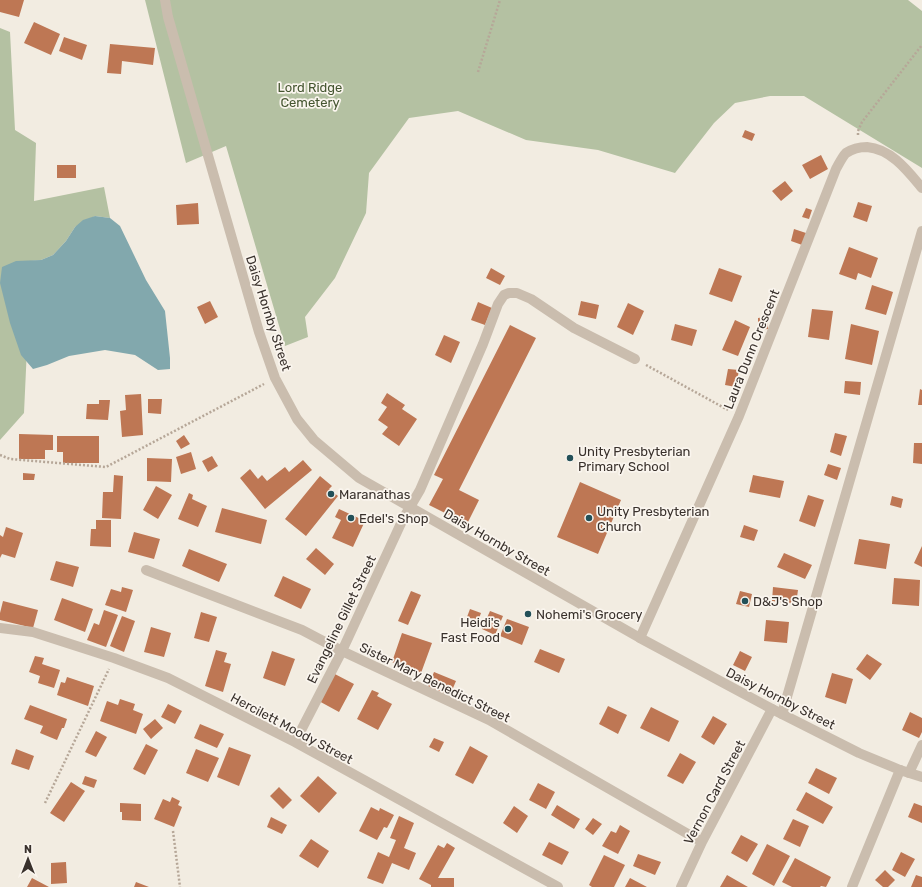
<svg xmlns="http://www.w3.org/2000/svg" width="922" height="887" font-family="Rubik,sans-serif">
  <rect width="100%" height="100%" fill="#f2ece1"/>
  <path fill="#b4c1a2" d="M145,0H908L922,11V168L804,96H770L735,103L714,123L675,173L598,150L526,140L458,111L409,118L369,173L366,213L335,278L305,317L308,337L285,346L226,146L186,163Z
    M0,28L10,32L15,130L36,143L34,201L104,187L110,218L95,216L75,227L66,241L53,255L41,260L31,261L24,413L0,440Z"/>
  <path fill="#82a8ad" d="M95,216L110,218L120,226L146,280L165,311L170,358V369L158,370L135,355L105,350L69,356L47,365L33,369L21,355L10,323L0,283L2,267L16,261L41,260L53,255L66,241L75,227L83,220Z"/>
  <path fill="#be7754" d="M0,0H24L19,17L0,12Z
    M34,22L60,34L51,55L24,43Z
    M64,37L87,45L82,60L59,51Z
    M110,44L155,48L153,65L122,61L121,74L107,73Z
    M745,130L755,134L752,141L742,137Z
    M821,155L828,169L810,179L802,165Z
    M57,165H76V178H57Z
    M785,181L793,191L781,201L772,191Z
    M858,202L872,206L867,222L853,217Z
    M198,203L199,224L177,225L176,205Z
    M806,208L812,210L809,219L802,217Z
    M794,229L809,234L805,246L791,241Z
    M849,247L878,258L871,278L858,273L856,280L839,274Z
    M491,268L505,276L500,285L486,278Z
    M719,268L742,276L732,302L709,294Z
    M872,285L893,292L886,315L865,309Z
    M210,301L218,317L205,324L197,307Z
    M581,301L599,305L596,319L578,315Z
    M478,302L492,308L485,325L471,320Z
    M628,303L644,311L633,335L617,327Z
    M812,309L833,311L829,340L808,337Z
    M767,317L768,329L758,330V318Z
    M735,320L750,327L738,356L722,350Z
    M675,324L697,330L692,346L671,340Z
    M851,324L879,331L872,365L845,359Z
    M510,325L536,338L459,490L479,500L467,524L429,505L443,479L434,475Z
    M444,335L460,342L451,363L435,355Z
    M728,369L739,370L736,387L725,385Z
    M845,381L861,382L860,395L844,393Z
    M920,389L922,390V405H918Z
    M387,393L405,405L402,409L417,419L399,446L382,434L388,427L378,420L387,407L381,403Z
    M141,394L143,435L122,437L120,411L126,410L125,395Z
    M148,399H162L161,414L148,413Z
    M99,400H110L108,420L86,419L87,404H99Z
    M835,433L847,436L841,456L830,452Z
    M19,434L53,435V450H45V459H19Z
    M184,435L190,444L181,449L176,441Z
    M57,436H99V463H63V452H57Z
    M914,443H922V464L913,463Z
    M191,452L196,469L181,474L176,457Z
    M212,456L218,466L208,472L202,461Z
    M147,458L172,459L171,482L147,481Z
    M303,460L312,470L265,509L240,478L250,469L258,479L262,475L267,481L285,467L289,472Z
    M828,464L841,468L837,480L824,475Z
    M23,473L35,474L34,480H23Z
    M114,475L123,476L121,519L102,518L103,492H113Z
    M753,475L784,481L780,498L749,492Z
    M320,476L332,486L329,489L338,496L306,536L285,519Z
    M580,482L621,500L598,554L557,537Z
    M156,486L172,495L158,519L143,510Z
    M189,493L193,495L192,499L207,506L198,527L178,519Z
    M808,495L824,500L815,527L799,521Z
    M892,496L903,499L901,508L890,505Z
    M222,508L267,520L261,544L215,532Z
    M339,509L365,521L353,547L332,538L341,520L335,517Z
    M96,520H111V547L90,546L91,529H96Z
    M744,525L758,530L754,541L740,537Z
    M6,527L23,533L15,558L2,554L0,558V535L3,537Z
    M134,532L160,539L154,559L128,552Z
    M859,539L890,544L886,569L854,564Z
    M922,546V567L914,563Z
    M316,548L334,564L325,575L306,559Z
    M189,549L227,564L219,582L182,566Z
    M784,553L812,565L805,579L777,567Z
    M56,561L79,567L73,587L50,580Z
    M283,576L311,589L301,609L274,596Z
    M894,578L920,580L919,606L892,604Z
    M122,587L133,590L126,612L105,605L111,589L121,592Z
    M773,587L798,590L796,604L772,601Z
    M411,591L421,595L408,625L398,621Z
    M740,591L752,594L749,607L736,604Z
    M62,598L93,609L85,632L54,620Z
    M3,601L38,610L33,628L0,620V613Z
    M470,609L481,613L478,621L467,617Z
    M104,610L118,615L106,647L87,640L94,623L99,625Z
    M490,611L503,616L495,635L482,629Z
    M201,612L217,617L209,642L194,638Z
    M122,616L135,621L124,652L110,646Z
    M507,619L529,627L522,645L500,636Z
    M766,620L789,622L787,643L764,641Z
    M151,627L171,633L164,657L144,652Z
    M402,633L432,643L421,673L392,662Z
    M540,649L565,659L559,673L534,662Z
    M216,650L227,653L224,662L231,664L223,692L205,686Z
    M272,651L295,659L285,686L263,678Z
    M740,651L752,657L745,671L733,665Z
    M867,654L882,664L870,680L856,669Z
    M35,656L44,658L42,664L60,670L54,688L38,683L40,676L29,672Z
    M331,672L354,684L339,712L317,700Z
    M434,672L456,681L450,695L428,687Z
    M832,673L853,679L846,704L825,697Z
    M67,677L94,686L88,706L57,695L61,682L65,683Z
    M372,690L379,693L377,696L392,704L378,730L357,719Z
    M120,699L135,704L133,710L143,714L136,734L100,721L107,701L118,705Z
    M168,704L182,711L175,724L161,717Z
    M30,705L67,719L64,728H62L57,740L40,733L43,726L24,719Z
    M608,706L627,715L618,734L599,724Z
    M651,707L679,721L669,742L640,728Z
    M910,712L922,718V732L919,738L902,730Z
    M713,716L727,724L714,745L701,737Z
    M155,719L163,728L151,739L143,729Z
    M200,724L224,734L217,748L194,738Z
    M96,731L107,737L96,757L85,752Z
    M434,738L444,742L439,752L429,747Z
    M146,744L158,750L145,775L133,769Z
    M470,746L488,756L473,784L455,775Z
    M229,747L251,755L239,786L217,777Z
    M16,749L34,756L29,770L11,764Z
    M196,749L219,758L208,782L186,773Z
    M680,753L696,762L683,784L667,776Z
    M816,768L837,778L829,794L808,783Z
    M85,776L97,780L94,788L82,784Z
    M318,776L337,793L319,813L300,796Z
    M71,782L85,791L64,822L50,813Z
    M538,783L555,792L546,809L529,800Z
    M279,787L292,800L283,809L270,796Z
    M806,792L833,807L823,824L796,810Z
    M172,797L180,801L178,805L182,807L174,827L154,819L163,799L170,802Z
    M120,803L141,804V821L122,820V812H120Z
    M914,803L922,806V823L908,817Z
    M557,805L580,819L574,829L551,815Z
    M514,806L528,816L517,833L503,823Z
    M371,807L379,811L380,808L394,815L387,828L384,827L377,840L359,831Z
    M399,816L414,823L404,848L416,853L409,870L392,863L383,884L367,878L378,852L389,857L396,840L390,838Z
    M271,817L287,825L282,834L267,827Z
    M593,818L602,824L593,835L585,829Z
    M793,819L809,826L800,847L783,839Z
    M620,825L630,831L618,854L602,846L611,831L616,833Z
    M741,835L758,844L747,862L731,853Z
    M311,839L329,851L318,868L299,856Z
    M549,842L569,852L562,865L542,855Z
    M447,843L455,848L438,878H454V887H431V885L419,879L438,845L444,848Z
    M767,844L790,856L774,886L752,874Z
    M901,852L915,859L905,877L892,870Z
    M638,854L661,862L655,875L633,866Z
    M604,855L625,865L614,887H592L589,885Z
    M795,858L831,877L826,887L821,886L820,887H792L782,882Z
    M66,862L67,883L51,884V863Z
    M885,870L895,880L888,887H883L875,880Z
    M727,875L748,887H720Z
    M916,875L922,877V887H911Z
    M32,878L49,887H27Z
    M630,878L647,887H625Z
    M136,882L149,887H134Z"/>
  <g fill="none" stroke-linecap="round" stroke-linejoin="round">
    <path stroke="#b6a798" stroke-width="2.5" stroke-dasharray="2 2" stroke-linecap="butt" d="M478,72L500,0
      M858,135V131L862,122L922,45
      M646,365L728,410
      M0,455L10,459L106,467L264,384
      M45,803L109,669
      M173,831L180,887"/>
    <path stroke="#cabdae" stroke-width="10" d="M146,570L302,630L342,651L489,720L702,842
      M0,628L33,632L114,658L168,678L295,742L558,887
      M640,638L739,416L836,169C839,164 842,157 846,153C852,149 860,147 867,147C891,149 907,170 922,188
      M782,714L922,231
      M295,742L342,651L403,519L420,490L483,344L498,304L504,295L509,293H517L531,299L574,328L635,359
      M909,773L922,745
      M681,887L702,842L772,709
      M852,887L900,770"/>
    <path stroke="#cabdae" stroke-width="10" d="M165,0L168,17L259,332L275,378L297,419L314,440L359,478L640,638L772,709L859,753L900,770L922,777"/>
  </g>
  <g fill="#235058" stroke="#faf5ee" stroke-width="1.5">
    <circle cx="570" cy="458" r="4"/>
    <circle cx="331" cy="494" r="4"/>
    <circle cx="351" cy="518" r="4"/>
    <circle cx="589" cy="518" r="4"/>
    <circle cx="745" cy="601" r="4"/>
    <circle cx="528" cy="614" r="4"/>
    <circle cx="508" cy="629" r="4"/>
  </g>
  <g text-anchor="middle" stroke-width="3.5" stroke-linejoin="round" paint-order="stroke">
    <g font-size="13" fill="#455631" stroke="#faf5ee">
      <text x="310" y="92">Lord Ridge<tspan x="310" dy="15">Cemetery</tspan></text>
    </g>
    <g font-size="13" fill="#39312c" stroke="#faf5ee">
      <text transform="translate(269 313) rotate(72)" y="5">Daisy Hornby Street</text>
      <text transform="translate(751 349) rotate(-68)" y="5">Laura Dunn Crescent</text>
      <text transform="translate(497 542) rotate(30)" y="5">Daisy Hornby Street</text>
      <text transform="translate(341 619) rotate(-64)" y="5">Evangeline Gillet Street</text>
      <text transform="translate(435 682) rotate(26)" y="5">Sister Mary Benedict Street</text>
      <text transform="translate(781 698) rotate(27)" y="5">Daisy Hornby Street</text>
      <text transform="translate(292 728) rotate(28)" y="5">Hercilett Moody Street</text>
      <text transform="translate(714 792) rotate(-62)" y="5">Vernon Card Street</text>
    </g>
    <g font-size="13" fill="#39312c" stroke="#faf5ee" text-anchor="start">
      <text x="578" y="456">Unity Presbyterian<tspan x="578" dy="15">Primary School</tspan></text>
      <text x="339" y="499">Maranathas</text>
      <text x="597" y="516">Unity Presbyterian<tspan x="597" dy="15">Church</tspan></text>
      <text x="359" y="523">Edel's Shop</text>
      <text x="753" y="606">D&amp;J's Shop</text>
      <text x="536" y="619">Nohemi's Grocery</text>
      <text x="500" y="627" text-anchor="end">Heidi's<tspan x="500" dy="15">Fast Food</tspan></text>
    </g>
  </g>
  <g transform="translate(28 859)" stroke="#faf5ee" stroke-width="3" paint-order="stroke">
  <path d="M0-3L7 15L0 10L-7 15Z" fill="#39312c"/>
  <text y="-6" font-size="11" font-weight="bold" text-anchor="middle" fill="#39312c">N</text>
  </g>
</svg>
